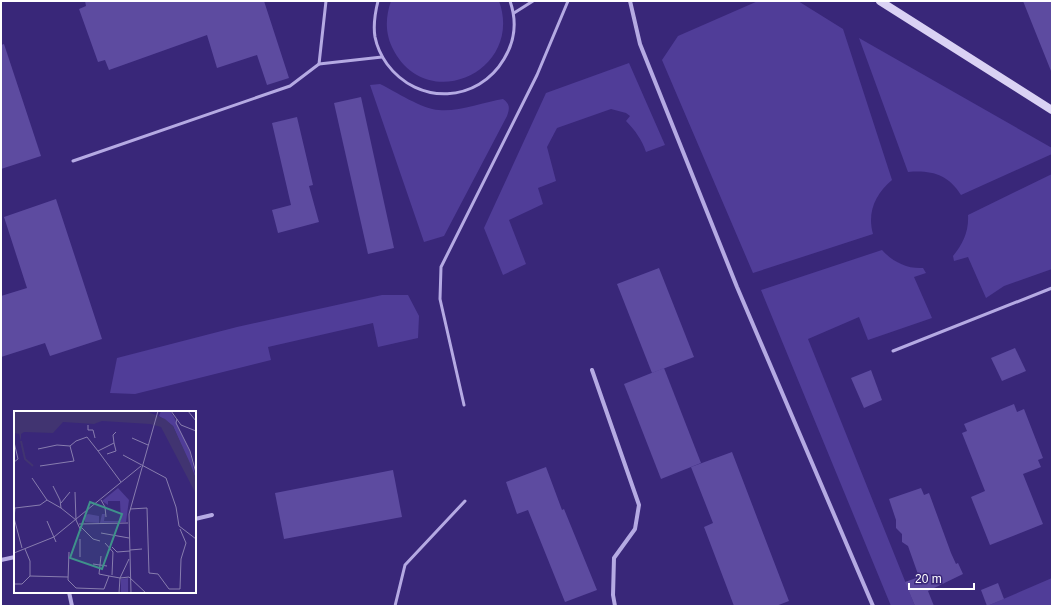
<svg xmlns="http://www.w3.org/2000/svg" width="1053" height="607" font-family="Helvetica,sans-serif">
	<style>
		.green { fill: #503d98 }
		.building { fill: #5d4ba0 }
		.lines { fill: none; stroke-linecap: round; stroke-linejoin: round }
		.lane { stroke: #b5aae3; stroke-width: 3 }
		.street { stroke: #b5aae3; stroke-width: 4 }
		.secondary { stroke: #dad2f4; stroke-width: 8 }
		.inset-river { fill: none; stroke: #413471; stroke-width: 2 }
		.inset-road { fill: none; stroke: #887daf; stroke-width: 1 }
		.view { fill: #3f918b; fill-opacity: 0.15; stroke: #3f918b; stroke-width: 2 }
		.inset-edge { fill: none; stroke: #fff; stroke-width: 2 }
	</style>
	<rect width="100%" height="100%" fill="#392779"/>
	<g class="green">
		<path d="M391,1H499C524,70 429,115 394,51C385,35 385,18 391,1Z"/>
		<path d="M758,1H798L843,29L892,180C875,194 867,213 873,234L753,273L662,60L678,36Z"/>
		<path d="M859,38L1052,148V154L961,195C948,174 931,170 908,172Z"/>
		<path d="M629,63L665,145L646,152C642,140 635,130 626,121L630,116L626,113L611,109L557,128L547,147L556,181L538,188L543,204L509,220L526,264L503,275L484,228L546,93Z"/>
		<path d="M380,84C396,92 422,109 439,110C458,112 484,102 503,99C510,104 510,108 507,116L444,236L424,242L370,85Z"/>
		<path d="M1052,174V269L1004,286L986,298L968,257L954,261L953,256C963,244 969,231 968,215Z"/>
		<path d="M882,250C893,262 907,269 923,268L926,273L914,277L932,318L868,340L859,317L808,339L915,606H891L761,290Z"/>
		<path d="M382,295H408L419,316L418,338L378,347L373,323L268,347L271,360L135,394L110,393L117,358L237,327Z"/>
		<path d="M1052,578V606H987Z"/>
	</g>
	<g class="building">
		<path d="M85,1H264L289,78L267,85L257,55L217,68L207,35L109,70L105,60L98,62L79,9L86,6Z"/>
		<path d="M1023,1H1052V71H1051Z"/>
		<path d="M4,44L41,156L1,169V45Z"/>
		<path d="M361,97L394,248L368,254L334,103Z"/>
		<path d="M297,117L313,185L309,186L319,222L278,233L272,210L291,205L272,123Z"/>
		<path d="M56,199L102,339L50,356L45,343L1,357V296L27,288L4,217Z"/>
		<path d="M659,268L694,357L652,373L617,284Z"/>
		<path d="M1015,348L1026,371L1002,381L991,358Z"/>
		<path d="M664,368L701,463L661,479L624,384Z"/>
		<path d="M871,370L882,400L864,408L851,378Z"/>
		<path d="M1014,404L1017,412L1024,409L1043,458L1038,460L1041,467L1023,474L1043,524L990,545L971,497L985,491L962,433L967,431L964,424Z"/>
		<path d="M732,452L789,601L776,606H734L704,527L713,523L691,467Z"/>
		<path d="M546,467L562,510L564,509L597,590L565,602L528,510L517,514L506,482Z"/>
		<path d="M393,470L402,517L284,539L275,493Z"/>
		<path d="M921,488L924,495L929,493L951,553L956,564L958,563L963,574L928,591L934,606H915L905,582L919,577L908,546L902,542V534L896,528V520L889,499Z"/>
		<path d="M998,583L1004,599L987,606L981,590Z"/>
	</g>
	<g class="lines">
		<g class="lane">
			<path d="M378,1C375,13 373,25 375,37C377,47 382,57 387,64C418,106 478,103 504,59C515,41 517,21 510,1"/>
			<path d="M514,13L533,1"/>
			<path d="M319,64L326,1"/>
			<path d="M73,161L290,86L319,64L382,57"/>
			<path d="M893,351L1052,288"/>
			<path d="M464,405L440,299L441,267L537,75L568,1"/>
			<path d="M395,606L405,565L465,501"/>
		</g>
		<g class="street">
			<path d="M630,1L640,44L737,287L873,606"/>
			<path d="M592,370L639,505L635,529L614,558L613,595L615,606"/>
			<path d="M195,519L212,515"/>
			<path d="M1,560L15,557"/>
			<path d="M69,592L72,606"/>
		</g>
		<path class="secondary" d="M880,1L1052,110"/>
	</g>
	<g transform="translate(14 411)">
		<rect width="182" height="182" fill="#392779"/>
		<path d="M147,0H156L160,6L176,41L182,68L159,15L145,5ZM104,77L115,89L112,111L86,112L88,103H91L90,110H107L106,90H94V94L88,90ZM74,103L85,105V112L71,111V105ZM114,167V182H107V168Z" fill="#503d98"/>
		<path d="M0,0H132L151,8L159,15L176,52L182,68V83L147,16L136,13L88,10L80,13L49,11L39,22L10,21L7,23V30L5,23L0,22Z" fill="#413471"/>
		<path class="inset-river" d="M7,30L11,48L19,55"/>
		<path class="inset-road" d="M157,0L167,14L182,20M174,0L182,10M163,8L162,12L176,40L182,62M74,14V19H79L81,27M118,27L134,34M0,31L4,48L0,51M100,32L99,24L102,21M24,38L43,34L56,35M93,43L102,40L100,32L84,40L107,71M109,44L152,67L162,96L165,115L182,128M26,55L60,50L56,35L62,30L73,26L84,40M18,67L33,89L47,97M39,75L46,89L47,97L62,109L67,120M61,81L62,109M87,89L91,96L92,106M47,92L56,81M116,98L133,97L135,162L144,163L155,178H166L167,148L172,132L166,118M0,107L1,97L26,94L33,89M0,107L8,137M33,110L42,131M65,113L114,112M66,115L79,128L86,130M87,122L115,127M91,132L99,141L98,164M98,136L103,141L116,140M11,138L16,150V165L54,166M116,139L128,138M55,141L54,169L62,177L90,178L95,165L106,167M0,142L40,126L127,55M87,145L85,163L95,165M66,146V128M79,153L93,155M106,167L115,166L132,182M0,173H8L16,165M105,182L106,167L115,148M117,182L115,103L144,0"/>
		<path class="view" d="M76,91L108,103L88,158L56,147Z"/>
		<rect width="182" height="182" class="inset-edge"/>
	</g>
	<rect width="1053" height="607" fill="none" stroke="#ffffff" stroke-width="4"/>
	<path d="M909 583v6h65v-6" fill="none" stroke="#ffffff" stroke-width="2"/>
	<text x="915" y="583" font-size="12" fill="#ffffff" stroke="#392779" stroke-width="3" paint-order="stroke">20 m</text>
</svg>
